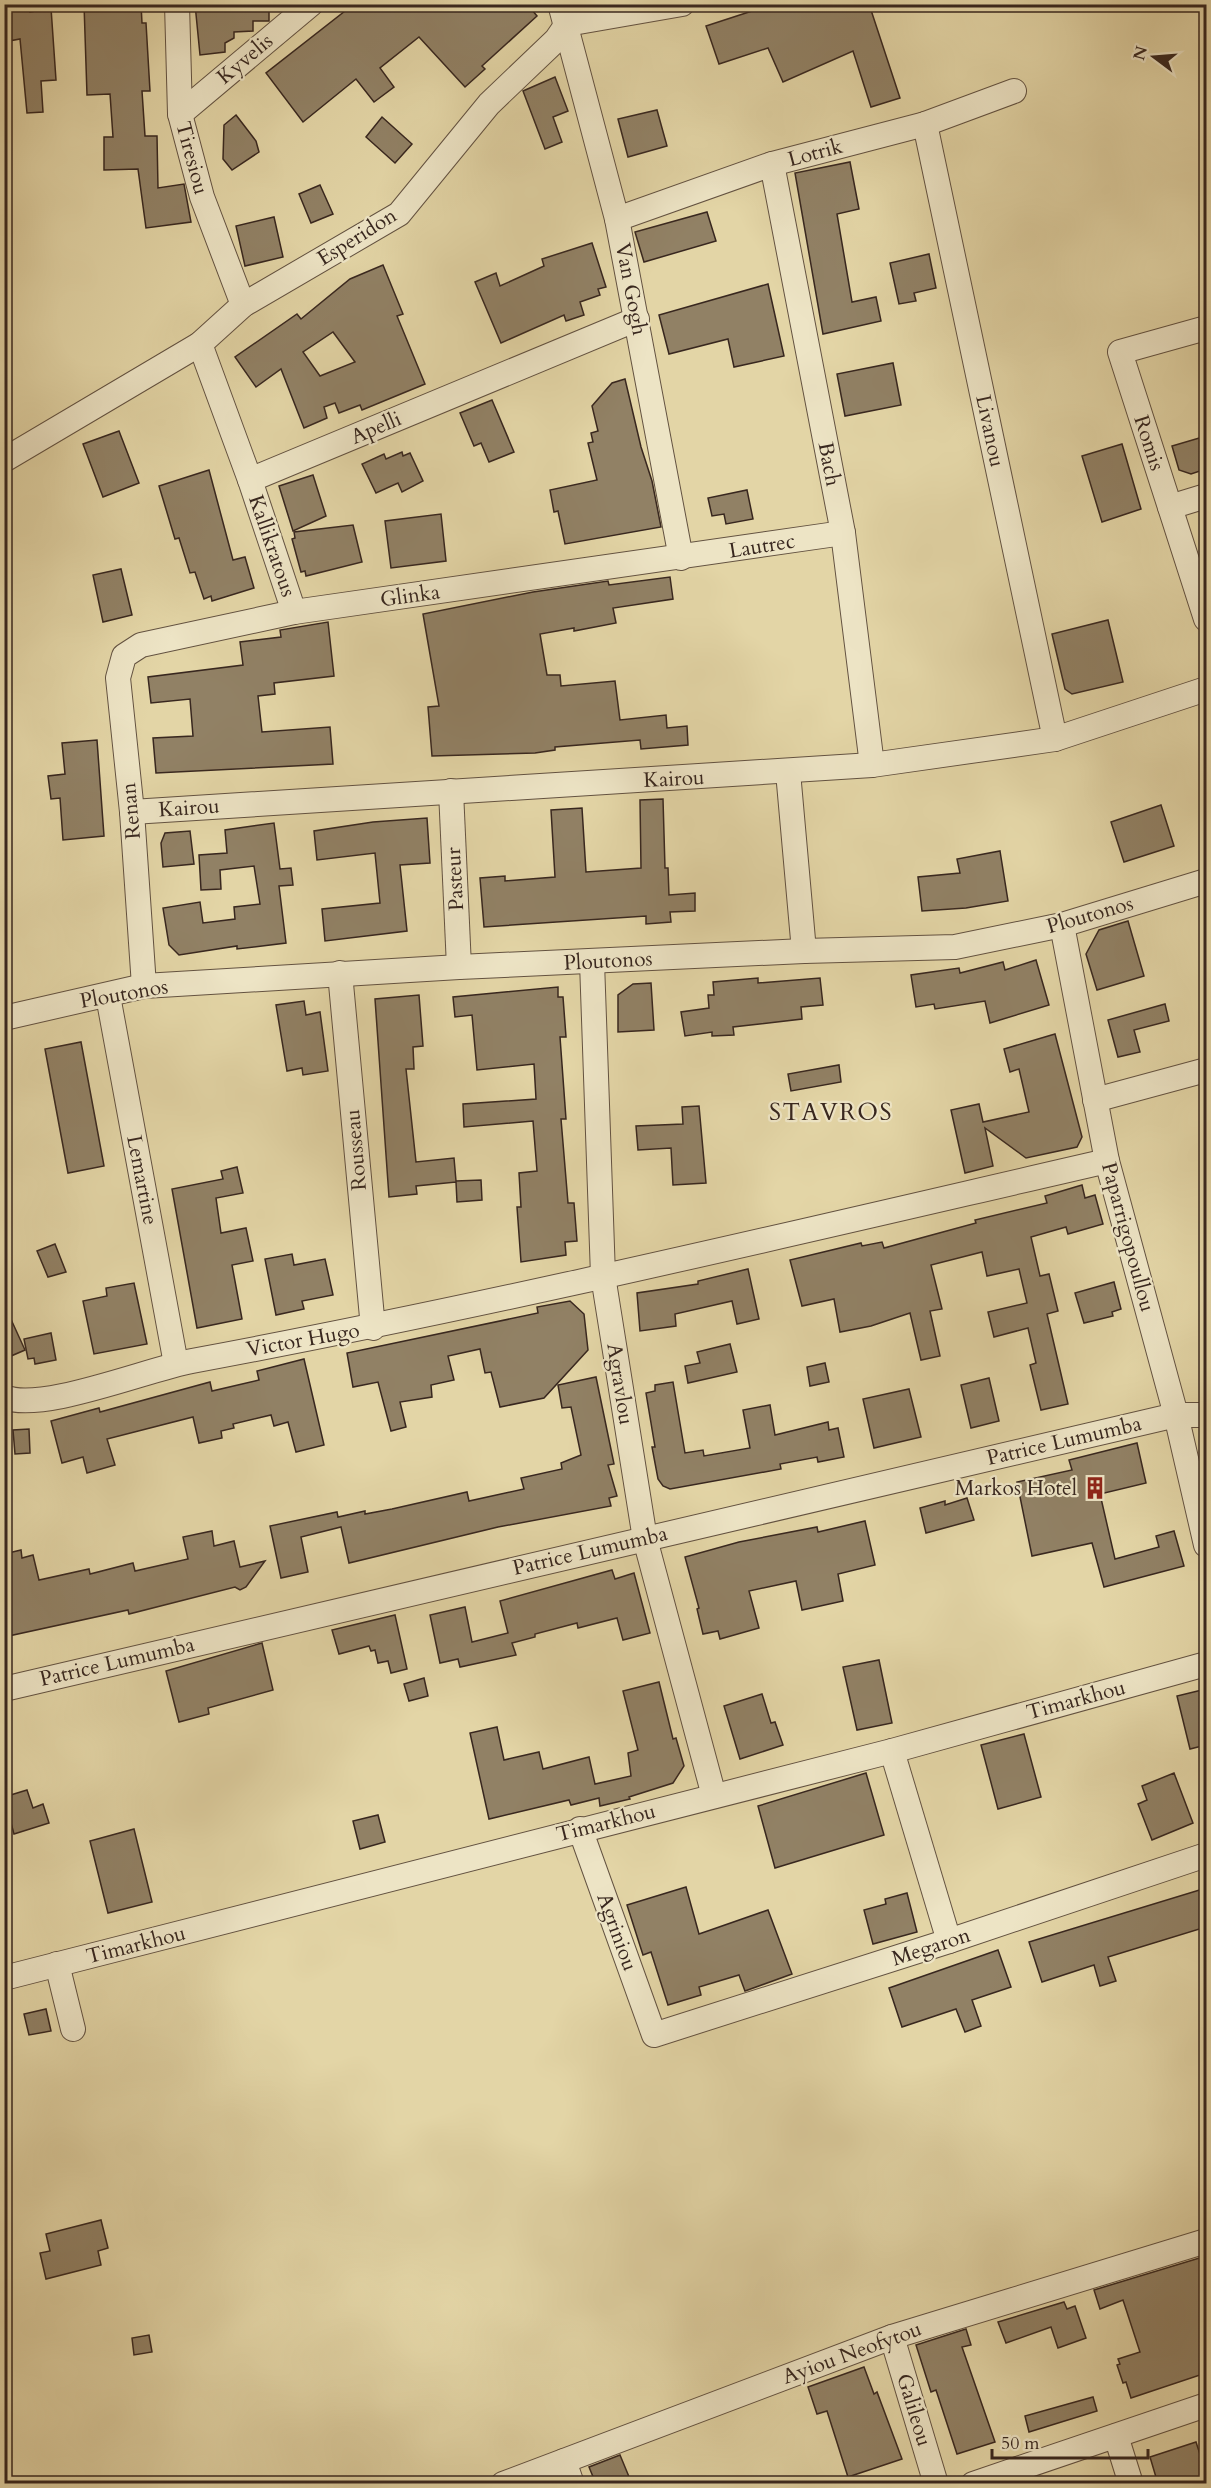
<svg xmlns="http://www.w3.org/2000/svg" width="1211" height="2488" font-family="Cardo,serif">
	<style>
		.building { fill: #918165; stroke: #38271f; stroke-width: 1.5; fill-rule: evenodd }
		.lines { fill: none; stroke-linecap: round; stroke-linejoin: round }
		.minor-casing { stroke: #635241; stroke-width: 26 }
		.minor { stroke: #ede4c5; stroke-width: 24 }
		.labels { text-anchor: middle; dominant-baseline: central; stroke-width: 4.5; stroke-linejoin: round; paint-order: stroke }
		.street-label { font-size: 21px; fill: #38271f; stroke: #ede4c5 }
		.poi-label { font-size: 21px; fill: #38271f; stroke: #ede4c5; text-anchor: end }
		.quarter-label { font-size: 24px; letter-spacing: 1.5px; fill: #38271f; stroke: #ede4c5 }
	</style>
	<rect width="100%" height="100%" fill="#e3d5a6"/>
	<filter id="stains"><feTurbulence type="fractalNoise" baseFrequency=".00333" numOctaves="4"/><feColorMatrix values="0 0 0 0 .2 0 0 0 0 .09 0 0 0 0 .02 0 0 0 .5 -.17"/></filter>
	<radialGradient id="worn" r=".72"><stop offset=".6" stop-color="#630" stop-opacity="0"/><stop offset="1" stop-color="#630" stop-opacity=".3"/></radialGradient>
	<g class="building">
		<path d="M4,4H29L30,12L51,8L56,80L41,81L43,112L27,113L20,39L9,41Z"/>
		<path d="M84,4H141L142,23H146L150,91H142L145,136H157L158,188L184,184L191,222L146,228L138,169L104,170V137H113L110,94L87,95Z"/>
		<path d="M195,4H269V21H253V31L234,32V38L225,43V52L200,55Z"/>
		<path d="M354,4H527L537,16L482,66L485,69L465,87L419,37L380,68L394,87L374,102L356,79L303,122L266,73Z"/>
		<path d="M749,4H869L900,98L871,107L853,51L783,82L768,48L719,64L706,26L752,11Z"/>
		<path d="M555,77L568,111L553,117L562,142L545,149L523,91Z"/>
		<path d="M657,110L667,146L628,157L618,119Z"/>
		<path d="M236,115L256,141L259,152L232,170L223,159L224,125Z"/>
		<path d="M382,117L412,144L395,163L366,137Z"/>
		<path d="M850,162L859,209L837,214L852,302L876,297L881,321L823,334L795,173Z"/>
		<path d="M320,185L333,214L311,223L299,194Z"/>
		<path d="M707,212L716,241L644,262L635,232Z"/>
		<path d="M274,217L283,257L245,266L236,226Z"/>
		<path d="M592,243L606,287L598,289L600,295L580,302L584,315L566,321L564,315L501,343L475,282L496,273L500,286L544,266L542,259Z"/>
		<path d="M929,254L936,288L914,293L916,301L899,304L890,263Z"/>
		<path d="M383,265L403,314L397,316L425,384L362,410L360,405L339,413L335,403L324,407L327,418L304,428L281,369L256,387L235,357L297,314L301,319L350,279ZM333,332L355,362L320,376L303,352Z"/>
		<path d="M768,284L784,356L734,367L728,339L669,354L659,315Z"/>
		<path d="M893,363L901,405L845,416L837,374Z"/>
		<path d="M625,379L641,447L652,481L661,527L565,544L558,511L554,512L550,490L597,480L588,443L593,442L591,433L598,431L592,406L612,383Z"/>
		<path d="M492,400L514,452L489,462L481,443L474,446L460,413Z"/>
		<path d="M119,431L139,483L103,497L83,444Z"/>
		<path d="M1206,436V469L1191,474L1179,470L1172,446Z"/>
		<path d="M1122,444L1141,509L1102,522L1082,456Z"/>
		<path d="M402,452L403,456L410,453L423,481L402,492L398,483L376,493L362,464L384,454L386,459Z"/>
		<path d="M209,470L233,560L245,557L254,588L212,601L211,596L204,599L195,572L190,573L179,538L175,539L159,486Z"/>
		<path d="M313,475L326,516L293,531L279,486Z"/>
		<path d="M747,490L753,519L726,524L724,514L712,516L708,498Z"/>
		<path d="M441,514L446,561L391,568L385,521Z"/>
		<path d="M353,525L362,562L306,576L305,571L301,572L292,539L295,538L294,532Z"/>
		<path d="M121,569L132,615L103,622L93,575Z"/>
		<path d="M670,577L673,599L613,608L616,623L574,631V628L540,634L547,675H560L561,686L615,681L620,720L666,715L667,728L687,726L688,745L641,749L640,740L555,747V750L535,753L432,756L428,707L439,706L423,614L533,592L608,581L609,585Z"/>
		<path d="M1108,620L1123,682L1072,694L1065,689L1052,634Z"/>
		<path d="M328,622L334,676L274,683L275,694L258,696L262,732L330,727L333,764L156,773L153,738L193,736L190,699L151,703L148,677L243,665L240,642L281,637L280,630Z"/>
		<path d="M97,740L104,836L63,840L60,798L51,799L48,776L65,774L62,743Z"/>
		<path d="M663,799L665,868H668L669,895L695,893V911L670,912L671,922L646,924V916L484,927L480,878L505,876V881L555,877L551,810L582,808L586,872L641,868L640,800Z"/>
		<path d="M1161,805L1174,846L1124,862L1111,822Z"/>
		<path d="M427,818L430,863L400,865L407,931L325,941L322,909L380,903L375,853L317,860L314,831L373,822Z"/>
		<path d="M274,823L280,869L291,868L293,885L279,886L286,943L237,949V946L179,955L169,945L163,908L200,902L203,923L235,919L234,907L260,904L254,866L220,870L221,889L201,890L199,855L227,853L225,830Z"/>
		<path d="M190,831L194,864L163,867L161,843L165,833Z"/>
		<path d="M1000,851L1008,901L966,908L922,911L918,877L960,873L957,859Z"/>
		<path d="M1128,921L1144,976L1097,990L1086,954L1099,930Z"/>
		<path d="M1036,960L1049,1005L990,1023L985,1001L935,1009L934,1004L916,1007L911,975L959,968L960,973L1003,962L1005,970Z"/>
		<path d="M758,978V983L820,978L823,1005L801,1007L802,1019L733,1027L734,1035L712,1036V1032L685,1036L681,1012L709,1008L708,995H714L713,982Z"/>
		<path d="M651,983L654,1030L618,1032V995L633,984Z"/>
		<path d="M558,987V997H563L566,1037H560L566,1119H561L568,1203H574L577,1241L565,1242L566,1255L521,1262L517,1207H521L519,1173L537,1171L533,1121L464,1127L463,1104L536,1099L534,1064L477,1070L472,1015L455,1017L453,997Z"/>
		<path d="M419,995L423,1046L413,1047L414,1069H406L416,1162L454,1158L456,1181L481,1180L482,1200L457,1202L456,1182L416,1186L417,1194L389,1197L375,999Z"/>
		<path d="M304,1001L306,1015L320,1012L328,1071L303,1075L302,1068L287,1071L276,1005Z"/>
		<path d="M1165,1004L1169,1021L1134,1030L1140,1052L1118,1057L1108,1020Z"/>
		<path d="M1055,1034L1082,1137L1077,1147L1026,1158L985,1128L993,1166L965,1173L951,1110L979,1104L983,1122L1029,1112L1019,1069L1010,1072L1004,1049Z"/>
		<path d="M81,1042L104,1166L68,1173L45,1049Z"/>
		<path d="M839,1065L841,1082L791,1091L788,1074Z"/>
		<path d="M699,1106L706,1183L673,1185L671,1148L638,1150L636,1126L683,1124L682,1107Z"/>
		<path d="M237,1167L243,1193L216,1198L221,1233L246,1228L253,1261L232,1265L242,1319L197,1328L172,1189L223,1179L221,1171Z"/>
		<path d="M1082,1185L1085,1198L1095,1195L1103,1224L1068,1234L1066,1227L1031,1237L1040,1276L1049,1274L1058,1311L1047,1314L1068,1404L1041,1410L1030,1365L1036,1363L1028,1328L994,1337L988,1312L1027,1303L1019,1269L987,1276L982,1252L931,1265L942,1309L930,1311L940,1356L921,1360L910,1313L871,1326L840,1332L834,1299L802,1306L790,1260L861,1243L862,1246L882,1242L884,1248L976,1223L975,1220L1047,1203L1045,1196Z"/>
		<path d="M55,1244L66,1272L48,1277L37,1251Z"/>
		<path d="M292,1254L294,1265L325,1259L333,1295L302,1301L304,1309L276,1315L265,1259Z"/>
		<path d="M748,1269L759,1319L737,1324L732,1301L675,1314L676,1326L640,1331L637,1293L698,1284V1281Z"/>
		<path d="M1114,1282L1121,1309L1112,1312L1113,1316L1084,1323L1075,1293Z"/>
		<path d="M134,1283L147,1344L94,1354L83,1301L107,1296L106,1288Z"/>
		<path d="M570,1301L584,1314L588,1350L544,1398L500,1407L491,1372L485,1373L480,1349L448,1356L454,1380L431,1385L432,1397L400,1402L406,1427L391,1431L378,1382L353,1387L347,1353L538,1313L537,1307Z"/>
		<path d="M4,1304L25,1350L4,1359Z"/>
		<path d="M51,1333L56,1360L35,1364L34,1358L28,1359L24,1339Z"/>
		<path d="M730,1344L737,1372L688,1383L685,1366L700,1363L697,1352Z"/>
		<path d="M304,1359L324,1445L296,1452L288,1422L274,1426L271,1415L233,1424L234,1428L221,1431L222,1438L199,1443L193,1417L107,1439L115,1465L87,1473L83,1457L62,1463L51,1421L99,1408L100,1412L210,1382L212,1391L259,1380L257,1371Z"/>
		<path d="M825,1363L829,1382L810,1386L807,1367Z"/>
		<path d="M596,1377L614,1464L608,1465L617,1496L609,1498L611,1506L498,1527L349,1563L341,1527L301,1537L308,1572L281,1578L270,1526L337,1512L338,1517L365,1511V1514L392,1509L467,1492L469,1501L524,1489L521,1478L562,1469L561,1463L581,1455L571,1407L562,1408L558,1385Z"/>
		<path d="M989,1378L999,1421L971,1428L961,1385Z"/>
		<path d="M673,1382L685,1453L703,1450L704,1456L750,1448L743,1410L770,1405L775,1435L828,1422L829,1430L838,1428L844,1457L818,1462L817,1457L780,1464L781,1469L670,1489L663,1486L658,1479L652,1447H655L646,1393L655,1391V1385Z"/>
		<path d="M909,1389L921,1437L874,1448L863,1399Z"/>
		<path d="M29,1429L30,1453L15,1454L13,1430Z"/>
		<path d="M1137,1443L1146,1483L1100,1494L1115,1559L1159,1547L1156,1536L1174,1531L1184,1566L1104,1587L1092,1543L1032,1556L1017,1482L1072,1470L1069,1460Z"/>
		<path d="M967,1498L974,1520L926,1533L920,1508L945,1501V1505Z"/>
		<path d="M865,1521L875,1565L838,1574L843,1601L802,1610L796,1581L749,1591L759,1628L720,1639L718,1631L703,1634L697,1609L699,1608L685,1557L739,1542L817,1527L818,1532Z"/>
		<path d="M212,1531L214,1546L234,1541L240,1567L265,1561L246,1587L240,1590L235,1587L129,1614L128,1610L4,1637V1554L21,1550L22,1558L33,1555L39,1580L89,1569L90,1574L133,1563L135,1571L188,1559L183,1537Z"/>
		<path d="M612,1570L615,1579L634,1573L650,1633L623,1640L617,1618L578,1628L577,1623L535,1634V1637L512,1643L516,1655L460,1667L458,1659L440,1663L430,1615L465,1607L472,1642L508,1633L500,1601Z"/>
		<path d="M395,1615L407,1669L391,1673L388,1661L378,1663L375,1650L371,1651L369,1646L339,1654L332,1630Z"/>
		<path d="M262,1643L273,1690L208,1708L209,1714L179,1722L166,1671Z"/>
		<path d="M879,1660L892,1723L857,1730L843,1667Z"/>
		<path d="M424,1678L428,1696L409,1701L404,1684Z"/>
		<path d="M659,1682L673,1739L676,1738L684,1766L673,1783L629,1797L630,1799L600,1806L599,1798L571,1805L569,1800L489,1819L470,1733L497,1727L504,1760L539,1752L543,1769L589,1757L595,1784L631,1776L628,1753L638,1750L623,1691Z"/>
		<path d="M1206,1689V1745L1190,1749L1177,1696Z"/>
		<path d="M762,1694L771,1723L775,1722L783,1745L740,1759L724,1706Z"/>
		<path d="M1024,1734L1041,1797L998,1809L981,1745Z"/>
		<path d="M866,1773L884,1835L775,1868L758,1806Z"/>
		<path d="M1174,1773L1193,1823L1152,1840L1138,1804L1147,1800L1142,1786Z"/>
		<path d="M27,1790L33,1808L43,1804L49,1823L14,1834L4,1797Z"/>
		<path d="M378,1815L385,1842L360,1849L353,1821Z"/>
		<path d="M134,1829L152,1902L108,1913L90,1841Z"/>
		<path d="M686,1887L699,1934L768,1910L792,1974L745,1991L739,1975L699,1987L701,1995L668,2005L651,1952L643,1955L627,1905Z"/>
		<path d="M1206,1888V1927L1108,1957L1116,1981L1100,1986L1094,1965L1042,1982L1029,1942Z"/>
		<path d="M907,1893L917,1932L873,1944L864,1910L886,1904L885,1899Z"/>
		<path d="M998,1950L1011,1987L972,2000L981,2026L965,2032L956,2009L902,2027L889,1988Z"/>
		<path d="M46,2009L51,2031L29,2035L24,2014Z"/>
		<path d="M101,2220L108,2248L98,2251L101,2265L46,2279L40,2253L50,2251L46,2234Z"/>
		<path d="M1206,2256V2373L1131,2398L1126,2382L1123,2383L1117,2365L1120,2364L1118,2359L1140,2352L1123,2300L1100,2309L1094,2290Z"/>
		<path d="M1064,2302L1067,2309L1075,2306L1086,2338L1058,2348L1051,2327L1006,2343L998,2322Z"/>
		<path d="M966,2329L971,2345L962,2347L995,2442L957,2454L936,2390L931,2392L916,2345Z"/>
		<path d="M149,2335L152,2352L134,2355L132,2338Z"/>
		<path d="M864,2367L874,2394L877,2392L902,2459L848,2477L827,2411L817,2414L808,2387Z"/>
		<path d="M1093,2397L1097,2411L1029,2432L1025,2416Z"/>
		<path d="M1196,2442L1206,2473V2484H1158L1150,2457Z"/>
		<path d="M620,2455L632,2484H596L589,2467Z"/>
	</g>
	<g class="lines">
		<g class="minor-casing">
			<g id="minor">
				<path d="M177,4L180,114L202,197L243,305"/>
				<path d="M560,4L617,219L681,558"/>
				<path d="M180,114L311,4"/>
				<path d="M925,124L1055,739"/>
				<path d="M772,164L843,533L872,765"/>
				<path d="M617,219L772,164L925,124L1014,91"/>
				<path d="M1206,328L1120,352L1206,619"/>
				<path d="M200,344L250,480L637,319"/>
				<path d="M4,460L200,344L243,305L399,214L489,104L556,40L567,24L682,4"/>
				<path d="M250,480L294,612"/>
				<path d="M1170,507L1206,496"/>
				<path d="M788,772L804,951"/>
				<path d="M451,791L459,967"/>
				<path d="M132,812L872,765L1055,739L1206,689"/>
				<path d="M1062,925L1107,1161L1176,1415L1206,1545"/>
				<path d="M592,962L603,1276L645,1539L714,1796"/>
				<path d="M340,973L373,1328"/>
				<path d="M144,986L132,812L118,678L124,656L141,645L294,612L843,533"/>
				<path d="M108,996L176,1364"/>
				<path d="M4,1018L144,986L459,967L804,951L955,947L1062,925L1206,881"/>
				<path d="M1095,1100L1206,1070"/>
				<path d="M4,1397C41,1413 148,1369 192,1361C499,1304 803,1231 1107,1161"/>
				<path d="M4,1689L1176,1415H1206"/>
				<path d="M892,1751L949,1941"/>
				<path d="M580,1829L654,2035L949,1941L1206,1855"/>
				<path d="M57,1964L73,2029"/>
				<path d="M4,1978L892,1751L1206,1664"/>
				<path d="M892,2337L936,2484"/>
				<path d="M1116,2436L1131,2484"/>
				<path d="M564,2461L572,2484"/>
				<path d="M503,2484L892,2337L1206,2241"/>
				<path d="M973,2484L1206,2405"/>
			</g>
		</g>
		<use href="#minor" class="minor"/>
	</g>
	<defs>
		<g id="building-bare" transform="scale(1.8)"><path d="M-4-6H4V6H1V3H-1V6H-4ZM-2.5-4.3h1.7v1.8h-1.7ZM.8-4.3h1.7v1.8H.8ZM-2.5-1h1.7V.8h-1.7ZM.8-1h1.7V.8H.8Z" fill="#8f2418" stroke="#ede4c5" stroke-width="2.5" paint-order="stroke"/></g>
	</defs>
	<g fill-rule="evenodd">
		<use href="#building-bare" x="1095" y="1488"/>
	</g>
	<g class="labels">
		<g class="street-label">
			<text transform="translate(245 59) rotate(-40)">Kyvelis</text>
			<text transform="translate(815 153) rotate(-15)">Lotrik</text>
			<text transform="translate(192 158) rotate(75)">Tiresiou</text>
			<text transform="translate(357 237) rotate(-32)">Esperidon</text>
			<text transform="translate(631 289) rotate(79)">Van Gogh</text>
			<text transform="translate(376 428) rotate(-23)">Apelli</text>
			<text transform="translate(990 431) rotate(78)">Livanou</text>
			<text transform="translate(1149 443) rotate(72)">Romis</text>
			<text transform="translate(829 464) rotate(79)">Bach</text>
			<text transform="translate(272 546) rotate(71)">Kallikratous</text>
			<text transform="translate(762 546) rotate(-9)">Lautrec</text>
			<text transform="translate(410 596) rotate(-8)">Glinka</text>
			<text transform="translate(674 779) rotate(-3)">Kairou</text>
			<text transform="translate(189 808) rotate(-4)">Kairou</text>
			<text transform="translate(131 811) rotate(-95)">Renan</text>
			<text transform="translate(455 879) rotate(-93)">Pasteur</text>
			<text transform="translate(1090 915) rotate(-16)">Ploutonos</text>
			<text transform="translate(608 961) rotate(-3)">Ploutonos</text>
			<text transform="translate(124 994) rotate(-10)">Ploutonos</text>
			<text transform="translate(356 1150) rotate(-95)">Rousseau</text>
			<text transform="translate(142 1180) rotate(79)">Lemartine</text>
			<text transform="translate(1128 1237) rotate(75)">Paparrigopoullou</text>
			<text transform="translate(303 1340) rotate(-10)">Victor Hugo</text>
			<text transform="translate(620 1384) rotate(81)">Agravlou</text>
			<text transform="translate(1064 1441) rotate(-13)">Patrice Lumumba</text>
			<text transform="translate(590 1551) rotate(-13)">Patrice Lumumba</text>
			<text transform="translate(117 1662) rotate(-13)">Patrice Lumumba</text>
			<text transform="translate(1076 1700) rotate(-15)">Timarkhou</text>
			<text transform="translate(606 1823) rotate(-14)">Timarkhou</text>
			<text transform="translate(617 1932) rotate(70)">Agriniou</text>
			<text transform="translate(136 1945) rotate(-14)">Timarkhou</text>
			<text transform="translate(931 1947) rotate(-18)">Megaron</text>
			<text transform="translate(852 2353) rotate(-20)">Ayiou Neofytou</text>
			<text transform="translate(914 2410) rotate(73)">Galileou</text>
		</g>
		<g class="poi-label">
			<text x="1077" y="1488">Markos Hotel</text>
		</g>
		<g class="quarter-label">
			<text x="831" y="1112">STAVROS</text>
		</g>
	</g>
	<rect width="1211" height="2488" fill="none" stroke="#e3d5a6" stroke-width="24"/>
	<rect x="6" y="6" width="1199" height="2476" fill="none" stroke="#38271f" stroke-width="3"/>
	<rect x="12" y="12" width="1187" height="2464" fill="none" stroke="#38271f" stroke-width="1.5"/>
	<g transform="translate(1154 57) rotate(286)" stroke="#ede4c5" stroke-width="4.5" paint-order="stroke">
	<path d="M0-4.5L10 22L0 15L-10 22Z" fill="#38271f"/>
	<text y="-9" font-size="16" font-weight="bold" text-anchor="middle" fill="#38271f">N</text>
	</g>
	<path d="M992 2449v9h156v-9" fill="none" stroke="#38271f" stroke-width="3"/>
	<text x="1001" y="2449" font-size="18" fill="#38271f" stroke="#ede4c5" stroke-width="4.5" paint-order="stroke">50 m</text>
	<rect width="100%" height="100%" filter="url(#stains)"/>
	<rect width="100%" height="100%" fill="url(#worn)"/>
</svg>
